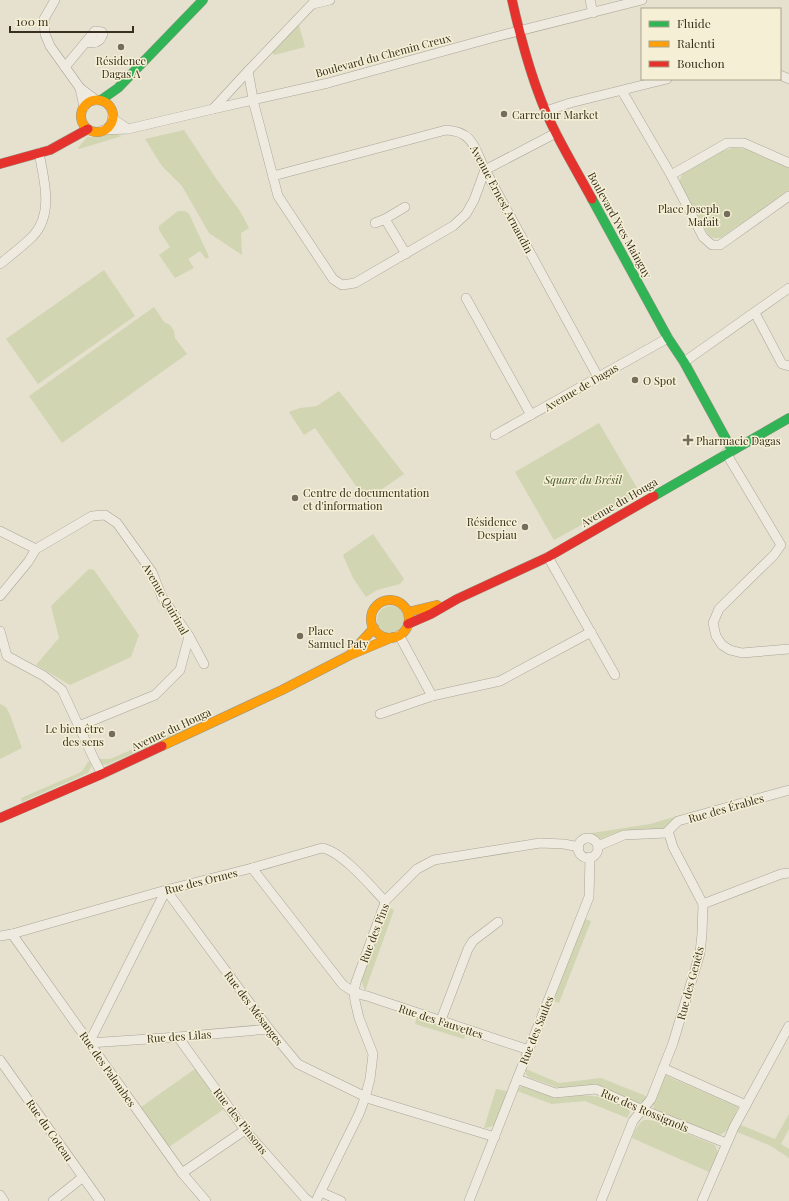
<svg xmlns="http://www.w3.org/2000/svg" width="789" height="1201" font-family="'Playfair Display',serif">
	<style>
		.green { fill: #d1d5b1 }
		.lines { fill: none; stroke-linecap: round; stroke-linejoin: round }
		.street-casing { stroke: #aaa597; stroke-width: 10 }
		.fast-casing { stroke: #9a9587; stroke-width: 10 }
		.slow-casing { stroke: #9a9587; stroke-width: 10 }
		.jam-casing { stroke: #9a9587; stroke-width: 10 }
		.street { stroke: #eeeae0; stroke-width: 9 }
		.fast { stroke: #30b455; stroke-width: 9 }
		.slow { stroke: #ff9f0a; stroke-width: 9 }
		.jam { stroke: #e5322d; stroke-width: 9 }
		.poi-dot { fill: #756d5c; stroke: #f5f0d5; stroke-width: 1.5 }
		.labels { text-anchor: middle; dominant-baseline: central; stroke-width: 3; stroke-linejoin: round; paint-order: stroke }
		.street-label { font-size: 11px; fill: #392f1f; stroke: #f5f0d5 }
		.poi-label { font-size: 11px; fill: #392f1f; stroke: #f5f0d5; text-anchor: start }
		.park-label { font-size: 11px; font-style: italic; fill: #445626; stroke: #f5f0d5 }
	</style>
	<rect width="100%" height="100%" fill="#e5e1ce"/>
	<g class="green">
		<path d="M299,25L305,47L274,55L271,50L295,26Z"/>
		<path d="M184,130L217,180L240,211L249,228L241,233L242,255L209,233L182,186L162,166L145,139Z"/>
		<path d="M110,133L122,136L79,149L78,148L87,137H97Z"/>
		<path d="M736,147L748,150L789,168V190L722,237C717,239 712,239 708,234L679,183L682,174L722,151Z"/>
		<path d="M178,211H185L189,214L209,257L206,259L200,251L188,259L194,268L175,278L159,255L170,247L159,230V226Z"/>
		<path d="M104,270L135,316L38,384L6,339Z"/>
		<path d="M154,307L164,322L170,325L174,331L175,338L187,354L62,443L29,396Z"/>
		<path d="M339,391L404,474L366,500L315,428L304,435L289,412L300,408L317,406Z"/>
		<path d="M599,423L640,493L554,540L515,472Z"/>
		<path d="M373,534L404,579L400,584L377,590L366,597L353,578L343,555Z"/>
		<path d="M89,569L94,570L139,635L131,657L70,685L36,665L59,638L51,606Z"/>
		<circle cx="391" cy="620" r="14"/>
		<path d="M0,704L6,707L10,715L22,748L0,759Z"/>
		<path d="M189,725L194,727L106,765L99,763L97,759H110Z"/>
		<path d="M88,762H90L91,767L88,773L22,802L21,798L79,773L83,770Z"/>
		<path d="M681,815L663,830L626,831L611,835L602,839L594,837L592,833L650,824Z"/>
		<path d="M388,907L394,910L365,991L361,979Z"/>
		<path d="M585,919L591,921L559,1003L553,1001Z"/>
		<path d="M417,1017L466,1033L464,1039L415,1024Z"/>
		<path d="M195,1069L224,1109L169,1147L141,1107Z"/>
		<path d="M526,1069L559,1083L601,1078L646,1096L643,1102L638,1103L598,1085L562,1089L528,1077L526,1074Z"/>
		<path d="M665,1075L738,1107C734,1117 729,1135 717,1135L657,1112L654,1109L653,1105Z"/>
		<path d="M523,1086L560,1098L582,1095L602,1097L628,1108L630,1112L627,1118L585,1101L552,1104L517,1091L520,1087Z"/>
		<path d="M496,1089L507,1091L496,1124L490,1127L484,1128Z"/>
		<path d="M789,1114V1129L781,1144L789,1149V1158L771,1146L737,1132L741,1125L775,1139Z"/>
		<path d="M644,1120H649L655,1121L715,1145L718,1153L709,1172L632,1138C635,1131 637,1124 644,1120Z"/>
	</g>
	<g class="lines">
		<g class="street-casing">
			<g id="street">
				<path d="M55,0L44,19L45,34L50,46L80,88L96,100"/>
				<path d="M316,0L248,71L254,104L278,196L333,279L342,285L355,283L453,226L466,214L474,200L485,170L556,133"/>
				<path d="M590,0L593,13"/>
				<path d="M313,4L330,0"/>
				<path d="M65,67L95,31L102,32L103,34C100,43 94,44 86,42"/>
				<path d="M780,75L789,79"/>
				<path d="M80,88L84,107"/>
				<path d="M622,91L671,175L703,237L712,245H720L789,196"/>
				<path d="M213,109L248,71"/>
				<path d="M546,111L570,103L667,79"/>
				<path d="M112,118L128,129"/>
				<path d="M103,130L128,129L213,109L328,83L495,37L642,0"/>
				<path d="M671,175L727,143H744L789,163"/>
				<path d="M273,176L446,130C473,131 475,149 485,170L598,377"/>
				<path d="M385,219L406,254"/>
				<path d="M375,223L385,219L405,207"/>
				<path d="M0,264C11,255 23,246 33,236C54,214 44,179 39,153"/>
				<path d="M466,298L531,415"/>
				<path d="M755,313L782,364L789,366"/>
				<path d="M684,362L789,288"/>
				<path d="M495,435L668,338"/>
				<path d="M726,453L781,545L774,555L719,609L713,623L716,636L722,645L730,650L742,653L789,649"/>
				<path d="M0,531L36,549"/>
				<path d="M548,557L615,675"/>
				<path d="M0,596L28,562L36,549L92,516L105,515L117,523L152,572L162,597L189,636L180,670L155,695L79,726"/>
				<path d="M0,631L7,656L44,676L62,690L94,759L102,774"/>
				<path d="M399,635L432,696"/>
				<path d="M189,636L204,664"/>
				<path d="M380,714L432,696L500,681L591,632"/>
				<circle cx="588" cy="848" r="10"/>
				<path d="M598,846L624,835L666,833L678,821L789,790"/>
				<path d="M252,868L343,985C350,990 358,995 367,996L529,1050"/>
				<path d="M166,890L269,1029L298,1064L370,1099L495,1137"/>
				<path d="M703,904L781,874L789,873"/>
				<path d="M12,934L182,1173L206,1201"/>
				<path d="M0,936L12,934L166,890L252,868L322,848C341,851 369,884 383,899L386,900"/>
				<path d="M441,1020L468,949L473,941L498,922"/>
				<path d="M178,1037L245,1130L305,1198L309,1201"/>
				<path d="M89,1043L178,1037L269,1029"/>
				<path d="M89,1043L166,890"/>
				<path d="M0,1060L100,1201"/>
				<path d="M663,1068L746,1105"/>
				<path d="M517,1079L555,1093L596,1089L643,1110L726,1143"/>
				<path d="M182,1173L245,1130"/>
				<path d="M321,1192L341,1201"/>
				<path d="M0,1195L4,1201"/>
				<path d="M53,1201L83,1177"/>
				<path d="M316,1201L359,1114L365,1098L370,1079L373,1054L359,1018L355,1001L354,992L356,982L386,900L417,869L434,860L540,843L564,844L579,847"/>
				<path d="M469,1201L589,897L590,857"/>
				<path d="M601,1201L633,1121L651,1099L673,1043L700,953L702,934L703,904L673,847L669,834L666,833"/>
				<path d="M702,1201L734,1127L789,1026"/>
			</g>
		</g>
		<g class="fast-casing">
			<g id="fast">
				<path d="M101,100L118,88L203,0"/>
				<path d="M592,199L668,338L684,362L732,450"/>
				<path d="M654,496L789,418"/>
			</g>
		</g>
		<g class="slow-casing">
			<g id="slow">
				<circle cx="97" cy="116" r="16"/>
				<circle cx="390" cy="619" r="19"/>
				<path d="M408,612L437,605"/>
				<path d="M352,652L374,628"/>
				<path d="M162,746L282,690L350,655L393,637"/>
			</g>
		</g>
		<g class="jam-casing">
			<g id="jam">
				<path d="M512,0C519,31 527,62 538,92C551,129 573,164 592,199"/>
				<path d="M0,164L50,150L88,129"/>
				<path d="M408,624L431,614L457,599L548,557L654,496"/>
				<path d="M0,818L102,774L162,746"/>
			</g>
		</g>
		<use href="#street" class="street"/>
		<use href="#fast" class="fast"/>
		<use href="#slow" class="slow"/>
		<use href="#jam" class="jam"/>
	</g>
	<g class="poi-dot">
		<circle cx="121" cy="47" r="4"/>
		<circle cx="504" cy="114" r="4"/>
		<circle cx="727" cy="214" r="4"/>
		<circle cx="635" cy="380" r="4"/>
		<path d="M686 434h4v4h4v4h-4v4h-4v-4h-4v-4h4z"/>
		<circle cx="295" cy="498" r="4"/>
		<circle cx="525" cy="527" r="4"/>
		<circle cx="300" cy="636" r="4"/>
		<circle cx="112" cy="734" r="4"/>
	</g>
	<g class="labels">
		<g class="street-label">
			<text transform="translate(383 55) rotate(-15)">Boulevard du Chemin Creux</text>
			<text transform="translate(502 199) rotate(62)">Avenue Ernest Arnaudin</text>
			<text transform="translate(620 225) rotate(61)">Boulevard Yves Mainguy</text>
			<text transform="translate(581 387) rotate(-30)">Avenue de Dagas</text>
			<text transform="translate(619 502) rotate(-30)">Avenue du Houga</text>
			<text transform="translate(166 599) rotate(60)">Avenue Quirinal</text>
			<text transform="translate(171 729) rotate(-25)">Avenue du Houga</text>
			<text transform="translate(726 808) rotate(-16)">Rue des Érables</text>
			<text transform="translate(201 881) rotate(-14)">Rue des Ormes</text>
			<text transform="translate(374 933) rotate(-69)">Rue des Pins</text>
			<text transform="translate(690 983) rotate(-75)">Rue des Genêts</text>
			<text transform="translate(254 1008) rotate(53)">Rue des Mésanges</text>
			<text transform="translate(441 1021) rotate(18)">Rue des Fauvettes</text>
			<text transform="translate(536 1030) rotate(-68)">Rue des Saules</text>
			<text transform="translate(179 1036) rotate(-4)">Rue des Lilas</text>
			<text transform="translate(108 1069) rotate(55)">Rue des Palombes</text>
			<text transform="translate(645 1110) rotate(23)">Rue des Rossignols</text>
			<text transform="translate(241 1121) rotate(52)">Rue des Pinsons</text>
			<text transform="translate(50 1130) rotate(55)">Rue du Coteau</text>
		</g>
		<g class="poi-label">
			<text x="121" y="60" text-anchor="middle">Résidence<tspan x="121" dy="13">Dagas A</tspan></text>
			<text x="512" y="114">Carrefour Market</text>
			<text x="719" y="208" text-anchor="end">Place Joseph<tspan x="719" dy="13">Mafait</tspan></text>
			<text x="643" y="380">O Spot</text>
			<text x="696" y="440">Pharmacie Dagas</text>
			<text x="303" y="492">Centre de documentation<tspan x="303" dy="13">et d'information</tspan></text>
			<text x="517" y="521" text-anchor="end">Résidence<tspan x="517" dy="13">Despiau</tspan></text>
			<text x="308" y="630">Place<tspan x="308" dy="13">Samuel Paty</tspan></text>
			<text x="104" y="728" text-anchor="end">Le bien être<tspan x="104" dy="13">des sens</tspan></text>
		</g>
		<g class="park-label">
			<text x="583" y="479">Square du Brésil</text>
		</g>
	</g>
	<rect x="641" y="8" width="140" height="72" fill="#f5f0d5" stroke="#aaa38c"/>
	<rect x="649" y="21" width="20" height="6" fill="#30b455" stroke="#aaa38c"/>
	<text x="677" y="28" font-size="12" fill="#392f1f">Fluide</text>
	<rect x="649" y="41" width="20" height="6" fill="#ff9f0a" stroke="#aaa38c"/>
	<text x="677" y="48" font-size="12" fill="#392f1f">Ralenti</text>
	<rect x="649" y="61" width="20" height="6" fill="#e5322d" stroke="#aaa38c"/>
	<text x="677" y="68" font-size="12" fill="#392f1f">Bouchon</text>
	<path d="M10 26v6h123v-6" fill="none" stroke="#392f1f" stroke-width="2"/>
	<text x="16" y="26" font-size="12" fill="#392f1f" stroke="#f5f0d5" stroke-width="3" paint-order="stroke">100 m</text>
</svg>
